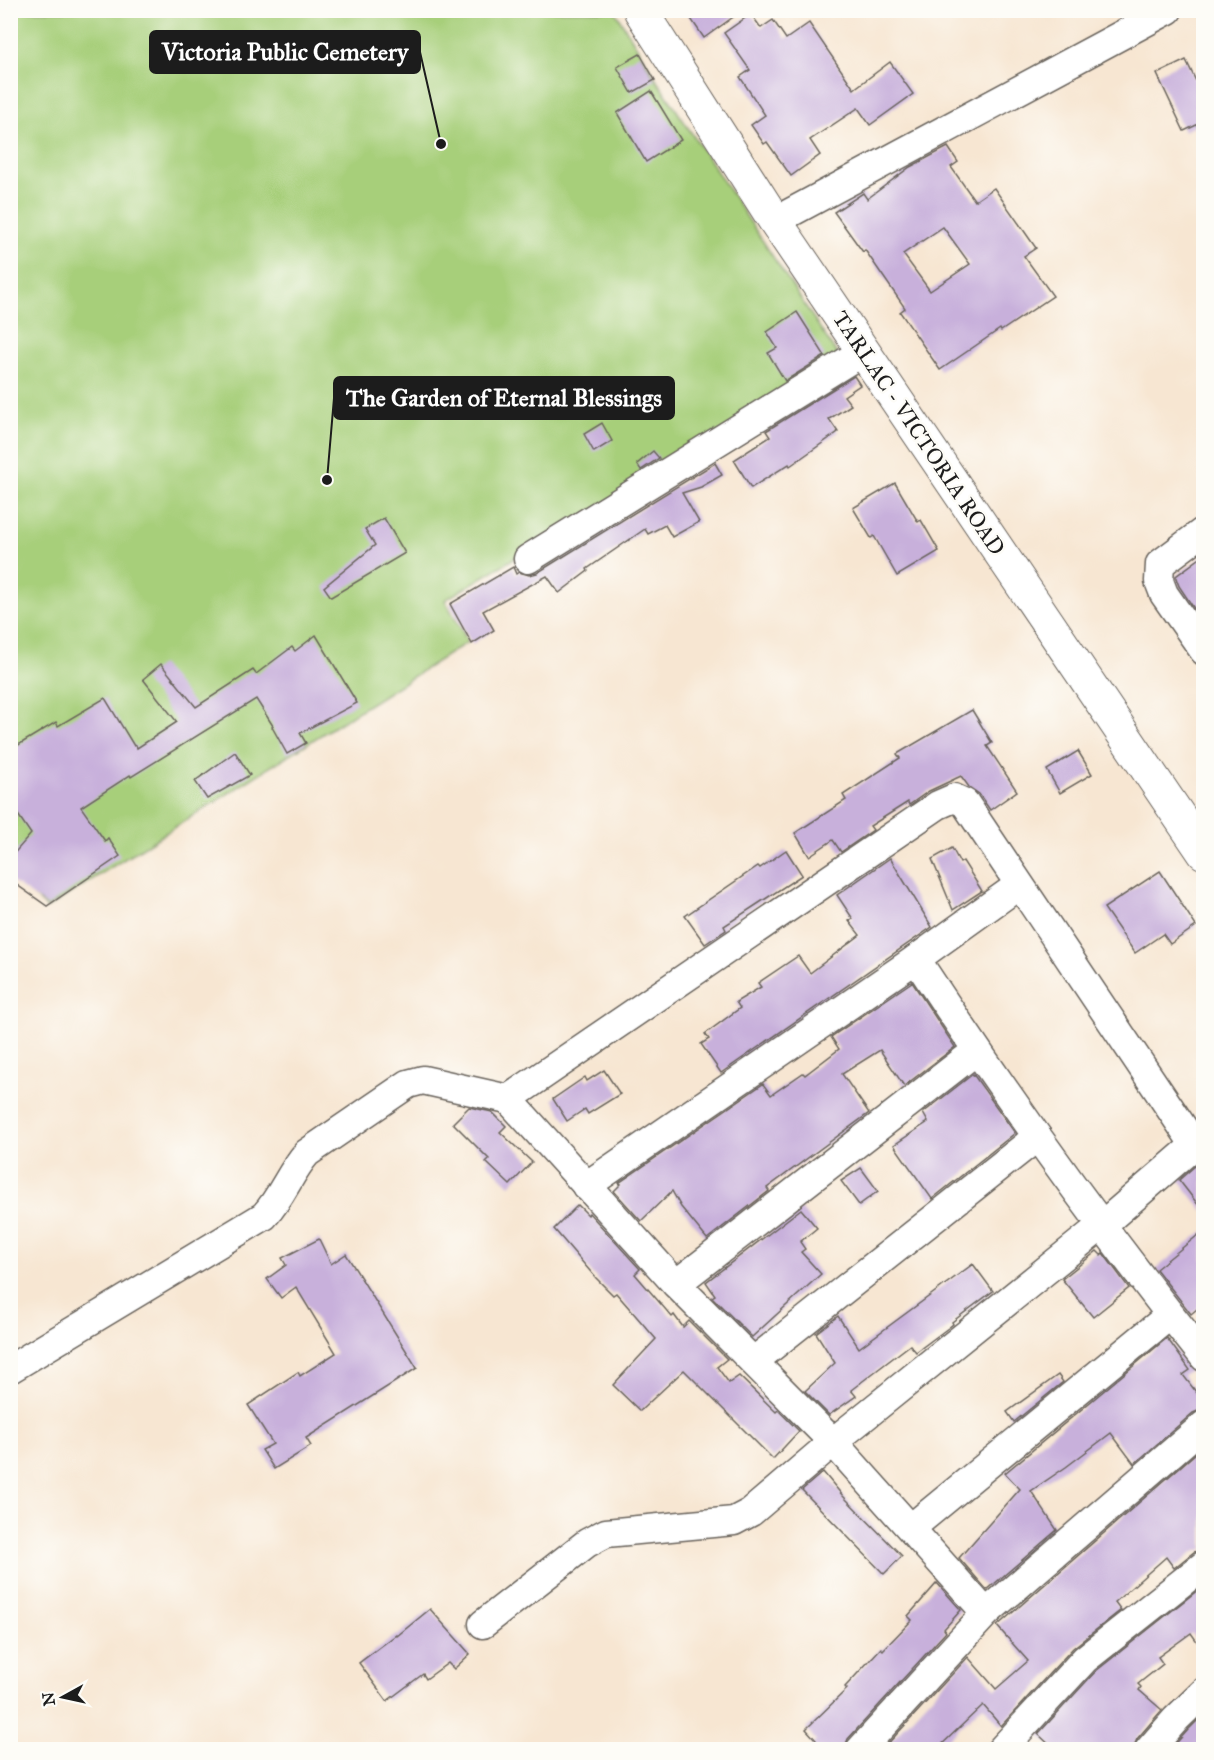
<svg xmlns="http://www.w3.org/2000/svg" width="1214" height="1760" font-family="'IM FELL Great Primer',serif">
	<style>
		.green { fill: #a7cf7a; stroke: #62764b; stroke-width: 1.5 }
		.building { fill: #c8b0db; fill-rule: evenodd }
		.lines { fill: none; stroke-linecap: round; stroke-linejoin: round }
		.minor-casing { stroke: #69635c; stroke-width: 31 }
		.primary-casing { stroke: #69635c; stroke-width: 35 }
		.minor { stroke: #fff; stroke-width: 28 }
		.primary { stroke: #fff; stroke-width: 33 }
		.labels { text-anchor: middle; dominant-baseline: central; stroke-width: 5; stroke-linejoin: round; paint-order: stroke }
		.street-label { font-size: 22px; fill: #1c1c1c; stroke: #fdfcf7 }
		.leader { fill: none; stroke: #1c1c1c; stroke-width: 2 }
		.callout-dot { fill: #1c1c1c; stroke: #fdfcf7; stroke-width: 2 }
		.callout { fill: #1c1c1c; stroke: #1c1c1c; stroke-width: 2 }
		.callout-label { font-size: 24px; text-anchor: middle; font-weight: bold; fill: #fff }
	</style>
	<rect width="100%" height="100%" fill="#fdfcf7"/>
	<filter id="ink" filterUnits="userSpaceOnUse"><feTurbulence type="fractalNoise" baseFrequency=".0167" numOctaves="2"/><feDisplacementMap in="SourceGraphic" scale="12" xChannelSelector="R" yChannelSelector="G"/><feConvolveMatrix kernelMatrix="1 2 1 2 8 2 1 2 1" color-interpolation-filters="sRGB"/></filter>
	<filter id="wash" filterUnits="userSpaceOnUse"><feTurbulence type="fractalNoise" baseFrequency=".008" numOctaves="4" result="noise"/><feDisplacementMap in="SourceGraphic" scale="24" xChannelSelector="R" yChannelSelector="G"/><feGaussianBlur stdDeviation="1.35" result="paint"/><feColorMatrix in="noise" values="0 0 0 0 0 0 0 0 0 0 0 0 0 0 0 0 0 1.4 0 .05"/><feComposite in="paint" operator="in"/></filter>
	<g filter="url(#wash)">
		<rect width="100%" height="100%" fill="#f7e6d2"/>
		<path class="green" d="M10,11H615L658,82L841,360L445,600L468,642L47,908L10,873Z"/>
		<g id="blocks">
			<g class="building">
				<path d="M685,10H743L704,38Z"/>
				<path d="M751,14L761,28L773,20L786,39L809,23L854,89L890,62L913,94L870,125L858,108L810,140L820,155L791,176L767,142L764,144L751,125L765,115L740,77L750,70L724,33Z"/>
				<path d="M640,54L655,80L632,93L617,67Z"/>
				<path d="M1186,60L1203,96V122L1184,131L1157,74Z"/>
				<path d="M651,91L681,140L646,162L617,113Z"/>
				<path d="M948,147L958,162L951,167L975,201L994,188L1036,248L1024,256L1053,296L1001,331L1000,329L940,370L900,312L905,308L865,250L863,252L834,212L863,193L867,199L910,167ZM943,227L970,264L930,291L903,254Z"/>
				<path d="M797,312L825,356L785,381L768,353L777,348L767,332Z"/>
				<path d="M854,376L860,385L844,396L851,405L829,419L838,432L790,466L789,464L751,488L734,460L770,437L766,431Z"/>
				<path d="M602,423L612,441L594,452L584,434Z"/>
				<path d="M653,451L659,458L641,470L637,464Z"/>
				<path d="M715,463L722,475L701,487L682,493L699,522L672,537L665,525L648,534L645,529L587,569L588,571L559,593L547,576L483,611L494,630L472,644L450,604L513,567L516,574L519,572L529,575L537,573Z"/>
				<path d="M895,483L918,522L921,520L939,551L897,576L874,536L871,538L853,508Z"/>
				<path d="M384,518L405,553L331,597L324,587L375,545L365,529Z"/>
				<path d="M1203,556V622L1179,586L1176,578V576Z"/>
				<path d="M316,635L357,703L300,733L306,743L287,754L272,727L273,726L256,699L131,777L130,775L81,807L105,841L108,838L120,856L47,906L10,880V858L31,834L10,803V750L56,722L58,726L105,698L134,746L136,745L137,748L177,722L143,679L161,664L196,707L253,670L256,674L292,647L295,651Z"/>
				<path d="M972,710L992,743L987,746L1017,791L990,810L979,794L969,787L961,776L929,791L909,805L908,802L870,826L873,830L841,852L833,840L809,856L795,833L846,800L843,795L900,758L897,754Z"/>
				<path d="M1078,751L1092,774L1060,793L1047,770Z"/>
				<path d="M235,752L250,775L207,799L195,781Z"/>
				<path d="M952,848L960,863L963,861L982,891L953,910L932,859Z"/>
				<path d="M786,850L802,875L724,926L726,930L705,944L685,916L758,866L760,868Z"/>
				<path d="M890,858L932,927L721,1073L701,1044L709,1039L705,1034L740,1008L736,1002L761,987L758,983L798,956L810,973L860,935L849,921L853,919L837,895Z"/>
				<path d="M1160,871L1196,926L1170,944L1163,934L1135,953L1104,908Z"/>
				<path d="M912,982L955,1047L904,1086L880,1050L842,1074L869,1113L767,1188L769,1191L707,1239L681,1207L672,1191L641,1221L614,1191L621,1184L619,1183L763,1084L771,1095L803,1073L805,1075L839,1049L831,1037Z"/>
				<path d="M604,1070L620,1094L588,1114L585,1109L567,1121L553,1099L585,1077L587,1081Z"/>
				<path d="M973,1074L1015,1133L932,1199L894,1145L928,1122L923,1113Z"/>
				<path d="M469,1107L492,1112L506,1126L500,1132L532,1162L510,1185L486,1162L489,1159L453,1123Z"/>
				<path d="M1203,1159V1211L1179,1180Z"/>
				<path d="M861,1168L878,1191L859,1205L841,1181Z"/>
				<path d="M578,1205L588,1215L589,1213L640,1269L635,1274L672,1317L674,1315L683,1327L689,1321L727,1359L717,1367L729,1383L739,1376L776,1412L778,1410L799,1431L773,1459L684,1370L640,1411L613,1385L656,1339L616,1293L613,1295L596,1278L554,1229Z"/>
				<path d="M801,1209L817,1228L800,1242L805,1249L801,1252L821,1274L752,1337L712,1297L715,1295L706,1282Z"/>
				<path d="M1203,1231V1304L1191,1314L1156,1269Z"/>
				<path d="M319,1239L331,1264L346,1254L417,1368L306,1438L311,1446L274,1469L262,1450L273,1444L248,1405L298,1372L300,1376L336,1353L296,1287L281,1298L267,1279L286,1265L282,1258Z"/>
				<path d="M1097,1251L1101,1255L1103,1253L1129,1288L1093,1317L1062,1279Z"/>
				<path d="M973,1264L993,1291L952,1322L953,1324L948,1328L916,1352L910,1345L851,1390L856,1396L829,1415L805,1391L835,1363L816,1333L838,1316L859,1348Z"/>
				<path d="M1167,1338L1190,1370L1183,1375L1203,1401V1409L1193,1413L1134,1464L1111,1433L1066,1467L1031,1491L1057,1530L987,1590L959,1558L1020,1489L1005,1473Z"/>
				<path d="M1058,1375L1063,1382L1014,1422L1007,1412Z"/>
				<path d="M1203,1447V1549L1194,1552L1174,1568L1166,1557L1115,1602L1121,1610L1073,1648L1001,1726L983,1705L937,1749H883L968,1657L996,1689L1028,1661L997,1626Z"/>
				<path d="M823,1472L843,1496L902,1556L884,1574L802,1490Z"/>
				<path d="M937,1583L961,1610L944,1629L946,1632L848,1739L844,1749H810L816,1740L806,1729L847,1689L845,1687L881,1648L883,1650L912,1620L908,1616Z"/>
				<path d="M1203,1586V1650L1191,1633L1158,1657L1163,1664L1138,1684L1141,1687L1139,1690L1162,1710L1137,1739L1133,1749H1054L1038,1734L1096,1671Z"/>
				<path d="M430,1609L470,1654L454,1669L448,1663L426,1679L423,1674L387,1701L359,1663L396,1635L397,1636Z"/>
				<path d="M1203,1715V1749H1171L1188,1730Z"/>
			</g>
		</g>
	</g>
	<g filter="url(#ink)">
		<use href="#blocks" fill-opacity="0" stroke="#69635c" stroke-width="1.5"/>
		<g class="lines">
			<g class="minor-casing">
				<g id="minor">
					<path d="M775,221L1168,10"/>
					<path d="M1204,531L1160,564L1159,581L1164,594L1204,651"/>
					<path d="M528,559L864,351"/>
					<path d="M916,959C1006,1096 1101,1229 1204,1357"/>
					<path d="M508,1099L938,805L954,798L965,803L1194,1144"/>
					<path d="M586,1186L916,959L1019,885"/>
					<path d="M676,1284L976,1051"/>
					<path d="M754,1361L1037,1137"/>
					<path d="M10,1369L264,1216C282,1197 290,1172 307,1153L408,1084L423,1080L508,1099L676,1284L833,1442L986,1613"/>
					<path d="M911,1528L1170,1315"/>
					<path d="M483,1624L587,1543L606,1533L734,1521L751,1512L833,1442L1101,1226L1204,1137"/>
					<path d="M860,1750L986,1613L1204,1425"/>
					<path d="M1001,1750L1085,1659L1204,1565"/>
					<path d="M1149,1750L1176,1719L1204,1692"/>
				</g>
			</g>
			<g class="primary-casing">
				<path id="primary" d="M640,10L775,221L1204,853"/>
			</g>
			<use href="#minor" class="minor"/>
			<use href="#primary" class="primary"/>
		</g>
	</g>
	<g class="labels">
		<g class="street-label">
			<text transform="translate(919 433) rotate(56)">TARLAC - VICTORIA ROAD</text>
		</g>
	</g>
	<path class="leader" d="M441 144L420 52M327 480L334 398"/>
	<g class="callout-dot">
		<circle cx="441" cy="144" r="6"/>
		<circle cx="327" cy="480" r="6"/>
	</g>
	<g class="callout">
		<rect x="150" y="31" width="270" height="42" rx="6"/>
		<rect x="334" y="377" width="340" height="42" rx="6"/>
	</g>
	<g class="callout-label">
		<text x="285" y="60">Victoria Public Cemetery</text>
		<text x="504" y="406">The Garden of Eternal Blessings</text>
	</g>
	<rect width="1214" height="1760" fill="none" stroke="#fdfcf7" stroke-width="36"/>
	<g transform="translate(63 1697) rotate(262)" stroke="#fdfcf7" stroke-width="4.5" paint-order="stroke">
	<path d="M0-4.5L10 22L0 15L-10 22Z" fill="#1c1c1c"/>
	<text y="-9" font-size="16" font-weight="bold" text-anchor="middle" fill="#1c1c1c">N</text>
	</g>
</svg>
